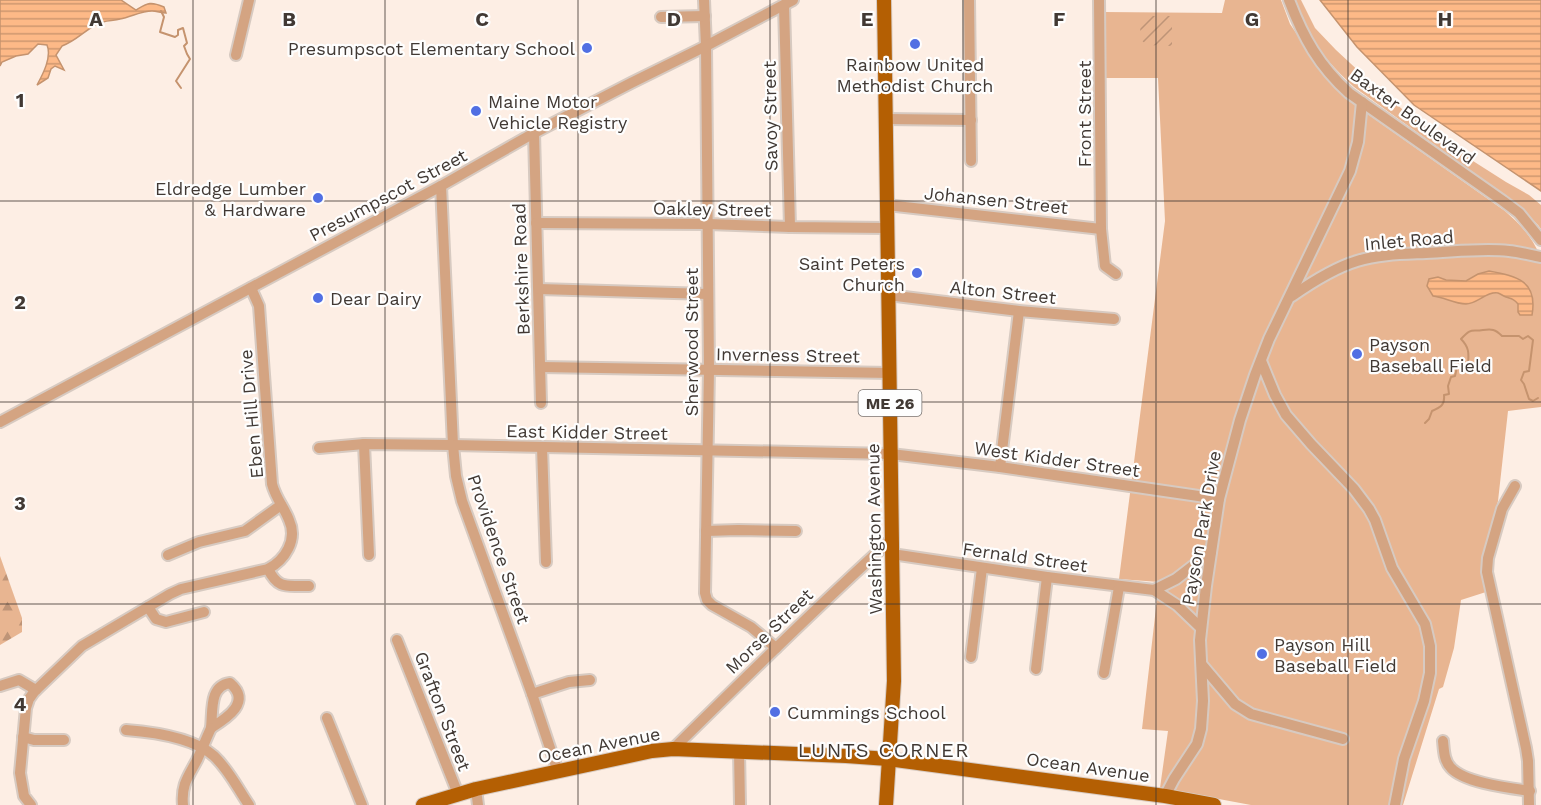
<svg xmlns="http://www.w3.org/2000/svg" width="1541" height="805" font-family="'Work Sans',sans-serif">
	<style>
		.green { fill: #e8b591 }
		.forest { fill: url(#forest-firs) }
		.garden { fill: url(#garden-furrows) }
		.water { fill: url(#water-rules); stroke: #c5936e; stroke-width: 1.5 }
		.lines { fill: none; stroke-linecap: round; stroke-linejoin: round }
		.stream { stroke: #c5936e; stroke-width: 2 }
		.minor-casing { stroke: #d7cac1; stroke-width: 14 }
		.major-casing { stroke: #d7cac1; stroke-width: 16 }
		.minor { stroke: #d4a482; stroke-width: 10 }
		.major { stroke: #b45f03; stroke-width: 14 }
		.grid { fill: none; stroke: #413934; stroke-width: 1.5; stroke-opacity: 0.55 }
		.poi-dot { fill: #516fe3; stroke: #fefefe; stroke-width: 2 }
		.labels { text-anchor: middle; dominant-baseline: central; stroke-width: 4.5; stroke-linejoin: round; paint-order: stroke }
		.shield { fill: #fefefe; stroke: #7a7471; stroke-width: 1.5 }
		.shield-label { font-size: 16px; font-weight: bold; fill: #413934 }
		.poi-label { font-size: 18px; fill: #413934; stroke: #fefefe; text-anchor: start }
		.street-label { font-size: 18px; fill: #413934; stroke: #fefefe }
		.neighbourhood-label { font-size: 20px; letter-spacing: 1.5px; fill: #413934; stroke: #fefefe }
		.grid-label { font-size: 20px; text-anchor: middle; font-weight: bold; fill: #413934; stroke: #fefefe; stroke-width: 4.5; stroke-linejoin: round; paint-order: stroke }
	</style>
	<defs>
		<pattern id="forest-firs" width="22" height="20" patternUnits="userSpaceOnUse" patternTransform="scale(1.5)"><rect width="22" height="20" fill="#e8b591"/><path d="M5 1l3.5 6h-7zM16 11l3.5 6h-7z" fill="#be9477"/></pattern>
		<pattern id="garden-furrows" width="10" height="10" patternUnits="userSpaceOnUse" patternTransform="scale(1.5)"><rect width="10" height="10" fill="#e8b591"/><path d="M-1 1l2-2M0 10L10 0M9 11l2-2" fill="none" stroke="#be9477"/></pattern>
		<pattern id="water-rules" width="6" height="5" patternUnits="userSpaceOnUse" patternTransform="scale(1.5)"><rect width="6" height="5" fill="#fdb987"/><path d="M0 2.5h6" fill="none" stroke="#ce976f"/></pattern>
	</defs>
	<rect width="100%" height="100%" fill="#fdeee4"/>
	<g class="green">
		<path d="M1225,0H1281L1290,24L1327,79L1345,98L1505,211C1521,225 1534,239 1541,259V407L1508,411L1498,501L1482,566L1486,592L1461,600L1454,648L1443,687L1439,689L1403,805H1251L1160,788L1168,731L1142,729L1159,582L1119,579L1165,221L1158,78H1105L1104,12L1222,13Z"/>
		<path d="M1293,0H1301L1315,28L1336,50L1377,88L1408,114L1465,153L1473,161L1506,182L1529,195L1541,205V229L1538,225L1517,204L1354,87C1337,71 1321,55 1310,35C1303,24 1298,12 1293,0Z"/>
	</g>
	<path class="forest" d="M0,556L22,618V632L0,645Z"/>
	<path class="garden" d="M1145,16H1172V46L1147,45L1141,40L1140,26L1145,23Z"/>
	<g class="water">
		<path d="M0,0H121L136,10C148,3 150,1 164,7L166,13C161,13 157,11 152,11C141,11 131,17 120,19C113,21 104,20 97,24C84,31 76,41 62,46L56,55L64,70L55,66L51,69L48,78L37,85C43,74 52,57 47,45L38,44L28,54L16,56L2,62L0,66Z"/>
		<path d="M1320,0H1541V191L1414,105L1357,47Z"/>
		<path d="M1489,271C1517,276 1538,281 1532,315H1520L1518,312V304C1514,299 1512,299 1506,297C1503,296 1501,294 1498,293C1487,291 1477,304 1466,304C1454,304 1444,297 1433,296L1427,286L1429,279L1438,277L1446,280L1466,281L1478,274Z"/>
	</g>
	<g class="lines">
		<g class="stream">
			<path d="M161,11L164,17L160,32L175,37L178,35V30L183,28L187,43L184,46L187,54L190,59L176,81L181,88"/>
			<path d="M1425,423L1429,419L1432,411C1441,407 1445,405 1444,395L1449,394L1448,386L1451,377L1455,376L1457,367L1460,364L1463,367L1468,364C1469,353 1469,347 1461,339C1472,327 1471,332 1483,330C1492,329 1495,329 1502,336H1519L1523,339L1528,336L1533,340L1529,371L1524,372L1521,380L1524,384L1529,399L1533,401L1538,398"/>
		</g>
		<g class="minor-casing">
			<g id="minor">
				<path d="M704,0L706,46L709,370L705,593L707,600L712,605L751,627L776,648"/>
				<path d="M969,0L971,161"/>
				<path d="M1099,0L1101,229L1105,266L1116,274"/>
				<path d="M1289,0C1303,37 1319,66 1349,93L1503,201L1519,213L1541,240"/>
				<path d="M784,5L790,227"/>
				<path d="M661,17L705,16"/>
				<path d="M236,55L249,0"/>
				<path d="M886,119L971,120"/>
				<path d="M534,133L541,403"/>
				<path d="M441,186L453,445L456,476L462,501L532,694L558,772"/>
				<path d="M887,205L1101,229"/>
				<path d="M536,223L708,224L790,227L887,228"/>
				<path d="M539,289L708,294"/>
				<path d="M888,295L1019,311L1114,319"/>
				<path d="M1292,296C1312,282 1334,268 1357,261C1379,254 1403,254 1426,253C1453,252 1482,248 1509,251C1520,252 1530,255 1541,257"/>
				<path d="M1261,361L1275,395L1286,415L1311,444L1354,489L1369,509L1375,520L1392,568L1425,624L1430,646V673L1424,701L1404,759L1395,805"/>
				<path d="M541,367L890,373"/>
				<path d="M0,422L441,186L534,133L631,83L706,46L793,0"/>
				<path d="M364,444L369,555"/>
				<path d="M542,447L546,562"/>
				<path d="M319,448L364,444L453,445L891,454L1000,467L1219,499"/>
				<path d="M1000,467L1019,311"/>
				<path d="M1515,486L1502,509L1488,558L1487,572L1526,748L1528,761L1529,805"/>
				<path d="M706,531L738,530L796,531"/>
				<path d="M892,554L1047,577L1154,590L1177,605L1201,628"/>
				<path d="M168,555L199,542L245,531L281,505"/>
				<path d="M268,569C279,591 288,585 309,586"/>
				<path d="M1154,590L1176,579L1211,552"/>
				<path d="M148,607L156,619L166,622L204,612"/>
				<path d="M397,640L458,794"/>
				<path d="M971,657L982,568"/>
				<path d="M1202,665L1235,704L1251,714L1343,739"/>
				<path d="M1036,669L1047,577"/>
				<path d="M1104,673L1119,587"/>
				<path d="M230,683C252,702 227,718 211,728C213,711 209,686 230,683Z"/>
				<path d="M0,686L19,680L36,690"/>
				<path d="M532,694L569,682L590,680"/>
				<path d="M327,718L362,805"/>
				<path d="M126,730C152,732 194,738 214,756C229,770 238,789 249,805"/>
				<path d="M23,737L34,740H64"/>
				<path d="M1443,741C1444,751 1444,761 1451,768C1465,783 1510,788 1530,791"/>
				<path d="M673,749C745,678 817,607 892,539"/>
				<path d="M739,751L740,805"/>
				<path d="M476,789L478,805"/>
				<path d="M1165,796L1174,779L1197,744L1201,729L1203,701L1200,640L1206,586L1219,499L1240,420L1255,375L1269,339L1350,171L1358,142L1362,102"/>
				<path d="M31,805L24,796L20,773L26,708L29,699L34,692L82,646L170,594L181,589L268,569C285,560 298,540 289,520C284,507 276,499 272,484L259,306L251,288"/>
				<path d="M183,805C181,785 188,777 197,760C202,749 206,739 211,728"/>
			</g>
		</g>
		<g class="major-casing">
			<g id="major">
				<path d="M884,0L894,681L886,805"/>
				<path d="M423,805L476,789L652,751L673,749L846,756L888,759L1165,796L1214,805"/>
			</g>
		</g>
		<use href="#minor" class="minor"/>
		<use href="#major" class="major"/>
	</g>
	<path class="grid" d="M193,0V805M385,0V805M578,0V805M770,0V805M963,0V805M1156,0V805M1348,0V805M0,201H1541M0,402H1541M0,604H1541"/>
	<g class="poi-dot">
		<circle cx="915" cy="44" r="6"/>
		<circle cx="587" cy="48" r="6"/>
		<circle cx="476" cy="111" r="6"/>
		<circle cx="318" cy="198" r="6"/>
		<circle cx="917" cy="273" r="6"/>
		<circle cx="318" cy="298" r="6"/>
		<circle cx="1357" cy="354" r="6"/>
		<circle cx="1262" cy="654" r="6"/>
		<circle cx="775" cy="712" r="6"/>
	</g>
	<g class="labels">
		<rect class="shield" x="858.5" y="390" width="63" height="26" rx="4.5"/>
		<g class="shield-label">
			<text x="890" y="403">ME 26</text>
		</g>
		<g class="poi-label">
			<text x="575" y="48" text-anchor="end">Presumpscot Elementary School</text>
			<text x="915" y="64" text-anchor="middle">Rainbow United<tspan x="915" dy="21">Methodist Church</tspan></text>
			<text x="488" y="101">Maine Motor<tspan x="488" dy="21">Vehicle Registry</tspan></text>
			<text x="306" y="188" text-anchor="end">Eldredge Lumber<tspan x="306" dy="21">&amp; Hardware</tspan></text>
			<text x="905" y="263" text-anchor="end">Saint Peters<tspan x="905" dy="21">Church</tspan></text>
			<text x="330" y="298">Dear Dairy</text>
			<text x="1369" y="344">Payson<tspan x="1369" dy="21">Baseball Field</tspan></text>
			<text x="1274" y="644">Payson Hill<tspan x="1274" dy="21">Baseball Field</tspan></text>
			<text x="787" y="712">Cummings School</text>
		</g>
		<g class="street-label">
			<text transform="translate(1084 114) rotate(-90)">Front Street</text>
			<text transform="translate(770 116) rotate(-91)">Savoy Street</text>
			<text transform="translate(1413 116) rotate(36)">Baxter Boulevard</text>
			<text transform="translate(388 195) rotate(-28)">Presumpscot Street</text>
			<text transform="translate(996 200) rotate(6)">Johansen Street</text>
			<text transform="translate(712 209) rotate(1)">Oakley Street</text>
			<text transform="translate(1409 240) rotate(-5)">Inlet Road</text>
			<text transform="translate(521 269) rotate(-92)">Berkshire Road</text>
			<text transform="translate(1003 292) rotate(6)">Alton Street</text>
			<text transform="translate(691 342) rotate(-90)">Sherwood Street</text>
			<text transform="translate(788 355) rotate(1)">Inverness Street</text>
			<text transform="translate(251 414) rotate(-95)">Eben Hill Drive</text>
			<text transform="translate(587 432) rotate(1)">East Kidder Street</text>
			<text transform="translate(1057 459) rotate(8)">West Kidder Street</text>
			<text transform="translate(1201 528) rotate(-80)">Payson Park Drive</text>
			<text transform="translate(874 529) rotate(-91)">Washington Avenue</text>
			<text transform="translate(499 549) rotate(71)">Providence Street</text>
			<text transform="translate(1025 557) rotate(8)">Fernald Street</text>
			<text transform="translate(769 631) rotate(-44)">Morse Street</text>
			<text transform="translate(443 711) rotate(69)">Grafton Street</text>
			<text transform="translate(599 745) rotate(-11)">Ocean Avenue</text>
			<text transform="translate(1088 767) rotate(8)">Ocean Avenue</text>
		</g>
		<g class="neighbourhood-label">
			<text x="884" y="750">LUNTS CORNER</text>
		</g>
	</g>
	<g class="grid-label">
		<text x="96" y="26">A</text>
		<text x="289" y="26">B</text>
		<text x="482" y="26">C</text>
		<text x="674" y="26">D</text>
		<text x="867" y="26">E</text>
		<text x="1059" y="26">F</text>
		<text x="1252" y="26">G</text>
		<text x="1445" y="26">H</text>
		<text x="20" y="107">1</text>
		<text x="20" y="309">2</text>
		<text x="20" y="510">3</text>
		<text x="20" y="711">4</text>
	</g>
</svg>
